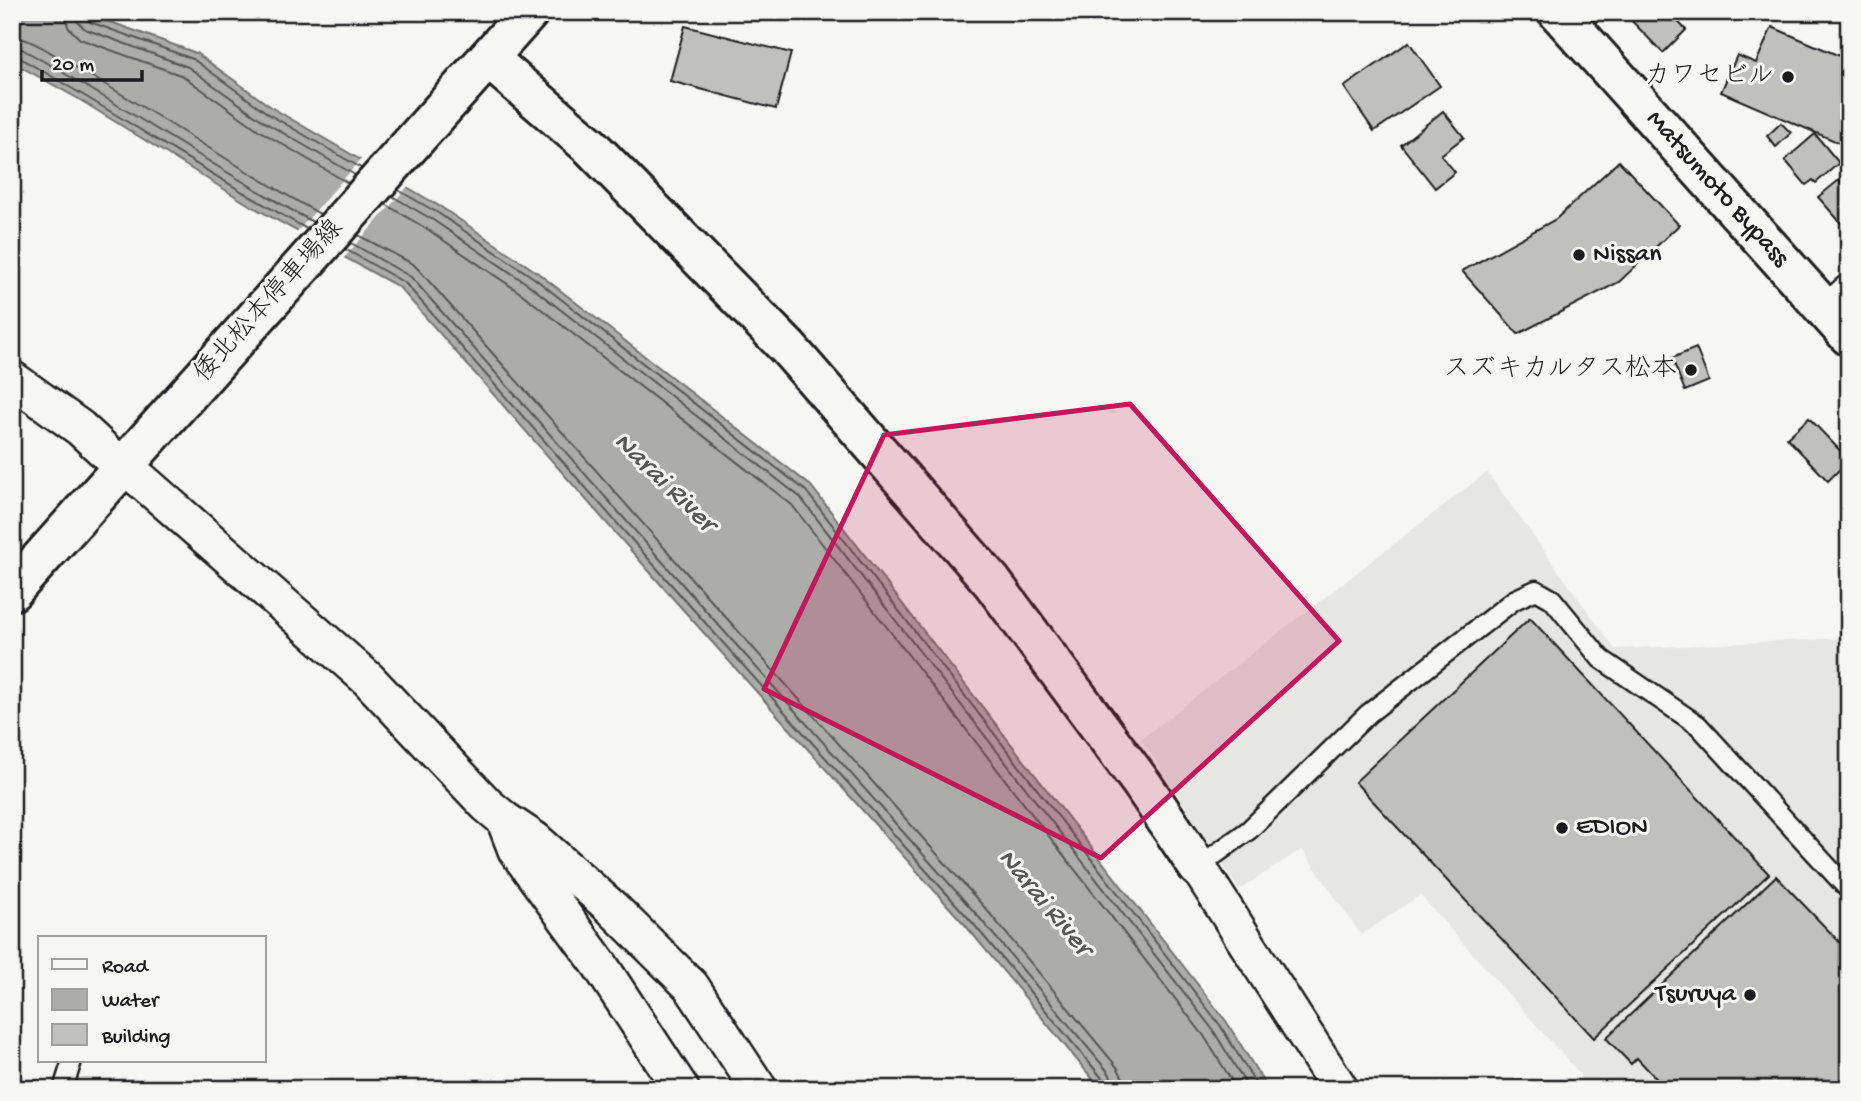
<svg xmlns="http://www.w3.org/2000/svg" width="1861" height="1101" font-family="'Gochi Hand','Klee One',sans-serif">
	<style>
		.built { fill: #e6e6e2 }
		.water { fill: #acaca9; stroke: #727271; stroke-width: 2 }
		.pier { fill: #f6f6f2 }
		.lines { fill: none; stroke-linecap: round; stroke-linejoin: round }
		.shore { stroke: #565654; stroke-width: 2 }
		.building { fill: #c0c0bd; stroke: #1c1c1c; stroke-width: 2 }
		.service-casing { stroke: #1c1c1c; stroke-width: 23 }
		.minor-casing { stroke: #1c1c1c; stroke-width: 40 }
		.tertiary-casing { stroke: #1c1c1c; stroke-width: 44 }
		.secondary-casing { stroke: #1c1c1c; stroke-width: 44 }
		.trunk-casing { stroke: #1c1c1c; stroke-width: 44 }
		.service { stroke: #f6f6f2; stroke-width: 18 }
		.minor { stroke: #f6f6f2; stroke-width: 35 }
		.tertiary { stroke: #f6f6f2; stroke-width: 38 }
		.secondary { stroke: #f6f6f2; stroke-width: 38 }
		.trunk { stroke: #f6f6f2; stroke-width: 38 }
		.marked { fill: #c2185b; fill-opacity: 0.2; stroke: #c2185b; stroke-width: 5; stroke-linejoin: round }
		.poi-dot { fill: #1c1c1c; stroke: #f6f6f2; stroke-width: 2.5 }
		.labels { text-anchor: middle; dominant-baseline: central; stroke-width: 6; stroke-linejoin: round; paint-order: stroke }
		.poi-label { font-size: 26px; fill: #1c1c1c; stroke: #f6f6f2; text-anchor: end }
		.street-label { font-size: 26px; fill: #1c1c1c; stroke: #f6f6f2 }
		.water-label { font-size: 28px; font-style: italic; fill: #565654; stroke: #f6f6f2 }
	</style>
	<rect width="100%" height="100%" fill="#f6f6f2"/>
	<filter id="ink" filterUnits="userSpaceOnUse"><feTurbulence type="fractalNoise" baseFrequency=".0143" numOctaves="2"/><feDisplacementMap in="SourceGraphic" scale="14" xChannelSelector="R" yChannelSelector="G"/><feConvolveMatrix kernelMatrix="1 2 1 2 8 2 1 2 1" color-interpolation-filters="sRGB"/></filter>
	<g filter="url(#ink)">
		<path class="built" d="M1487,472L1615,649L1849,638V1089H1582L1580,1074L1420,895L1361,935L1302,849L1239,890L1141,739Z"/>
		<path class="water" d="M12,12H83L196,53L274,109L441,207L538,273L811,486L1226,1021L1268,1089H1099L1096,1083L966,926L678,604L399,287L251,206L77,98L12,62Z"/>
		<path class="pier" d="M363,157L410,184L342,260L295,234Z"/>
		<g class="lines">
			<g class="shore">
				<path d="M65,12L68,27L80,39L183,76L260,131L348,183"/>
				<path d="M76,12L78,22L85,29L188,67L266,123L355,175"/>
				<path d="M85,12V18L90,22L193,59L270,115L361,168"/>
				<path d="M12,37C32,38 53,55 70,64C155,112 235,167 320,214"/>
				<path d="M12,48L22,49C121,104 214,168 313,222"/>
				<path d="M12,57H18C116,112 209,175 307,229"/>
				<path d="M398,190L438,213L534,278L806,491L1220,1025L1259,1089"/>
				<path d="M392,196L433,220L529,285L800,497L1213,1030L1249,1089"/>
				<path d="M385,204L427,229L522,294L792,505L1204,1036L1237,1089"/>
				<path d="M358,235L413,264L419,270L698,586L986,909L1117,1067L1123,1078L1124,1089"/>
				<path d="M351,243L411,277L690,593L978,916L1109,1073L1113,1081L1114,1089"/>
				<path d="M345,249L405,283L684,599L971,921L1102,1078L1105,1089"/>
			</g>
		</g>
		<g class="building">
			<path d="M1623,12H1669L1686,30L1663,53Z"/>
			<path d="M685,26L791,53L776,109L670,81Z"/>
			<path d="M1772,27L1849,60V147L1721,92L1737,55L1756,63Z"/>
			<path d="M1409,42L1440,86L1374,131L1344,87Z"/>
			<path d="M1443,111L1464,137L1441,155L1455,172L1435,188L1401,145Z"/>
			<path d="M1781,123L1791,133L1776,147L1767,136Z"/>
			<path d="M1815,134L1839,163L1816,183L1813,180L1806,185L1785,160Z"/>
			<path d="M1619,161L1679,225L1619,282L1518,334L1462,271L1556,219Z"/>
			<path d="M1839,180L1849,191V232L1818,197Z"/>
			<path d="M1696,348L1709,381L1685,391L1672,358Z"/>
			<path d="M1809,418L1849,460L1828,481L1787,438Z"/>
			<path d="M1530,618L1769,874L1594,1038L1355,782Z"/>
			<path d="M1776,876L1849,952V1089H1666L1637,1058L1631,1064L1606,1038Z"/>
		</g>
		<g class="lines">
			<g class="service-casing">
				<g id="service">
					<path d="M1198,867L1249,830L1368,714L1514,600L1536,590L1552,599L1601,659L1698,725L1849,890"/>
					<path d="M63,1089L72,1061"/>
				</g>
			</g>
			<g class="minor-casing">
				<g id="minor">
					<path d="M1827,313L1849,293"/>
					<path d="M12,379L80,428L107,453L141,480L368,679L487,805L505,820L535,840L612,908L691,986L759,1089"/>
					<path d="M506,824L516,850L600,965L681,1089"/>
					<path d="M1198,867L1340,1089"/>
				</g>
			</g>
			<g class="tertiary-casing">
				<path id="tertiary" d="M488,58L590,146L788,348L992,582L1142,784L1198,867"/>
			</g>
			<g class="secondary-casing">
				<path id="secondary" d="M12,591L529,12"/>
			</g>
			<g class="trunk-casing">
				<g id="trunk">
					<path id="s1" d="M1558,12L1849,336"/>
				</g>
			</g>
			<use href="#service" class="service"/>
			<use href="#minor" class="minor"/>
			<use href="#tertiary" class="tertiary"/>
			<use href="#secondary" class="secondary"/>
			<use href="#trunk" class="trunk"/>
		</g>
	</g>
	<path class="marked" d="M1130,404L1339,641L1101,858L764,689L884,435Z"/>
	<g class="poi-dot">
		<circle cx="1788" cy="77" r="7"/>
		<circle cx="1579" cy="255" r="7"/>
		<circle cx="1691" cy="370" r="7"/>
		<circle cx="1562" cy="828" r="7"/>
		<circle cx="1750" cy="995" r="7"/>
	</g>
	<g class="labels">
		<g class="poi-label">
			<text x="1774" y="77">カワセビル</text>
			<text x="1593" y="255" text-anchor="start">Nissan</text>
			<text x="1677" y="370">スズキカルタス松本</text>
			<text x="1576" y="828" text-anchor="start">EDION</text>
			<text x="1736" y="995">Tsuruya</text>
		</g>
		<g class="street-label">
			<text stroke="none"><textPath href="#s1" startOffset="238">Matsumoto Bypass</textPath></text>
			<text transform="translate(270 302) rotate(-48)">倭北松本停車場線</text>
		</g>
		<g class="water-label">
			<text transform="translate(664 483) rotate(44)">Narai River</text>
			<text transform="translate(1044 903) rotate(50)">Narai River</text>
		</g>
	</g>
	<rect width="1861" height="1101" fill="none" stroke="#f6f6f2" stroke-width="42"/>
	<rect x="21" y="21" width="1819" height="1059" fill="none" stroke="#1c1c1c" stroke-width="2.5" filter="url(#ink)"/>
	<rect x="38" y="936" width="228" height="126" fill="#f6f6f2" stroke="#9f9f9c" stroke-width="2"/>
	<rect x="52" y="959" width="35" height="10" fill="#f6f6f2" stroke="#9f9f9c" stroke-width="2"/>
	<text x="102" y="972" font-size="21" fill="#1c1c1c">Road</text>
	<rect x="52" y="989" width="35" height="21" fill="#acaca9" stroke="#9f9f9c" stroke-width="2"/>
	<text x="102" y="1006" font-size="21" fill="#1c1c1c">Water</text>
	<rect x="52" y="1024" width="35" height="21" fill="#c0c0bd" stroke="#9f9f9c" stroke-width="2"/>
	<text x="102" y="1042" font-size="21" fill="#1c1c1c">Building</text>
	<path d="M42 70v10h100v-10" fill="none" stroke="#1c1c1c" stroke-width="3.5"/>
	<text x="52" y="70" font-size="21" fill="#1c1c1c" stroke="#f6f6f2" stroke-width="5" paint-order="stroke">20 m</text>
</svg>
